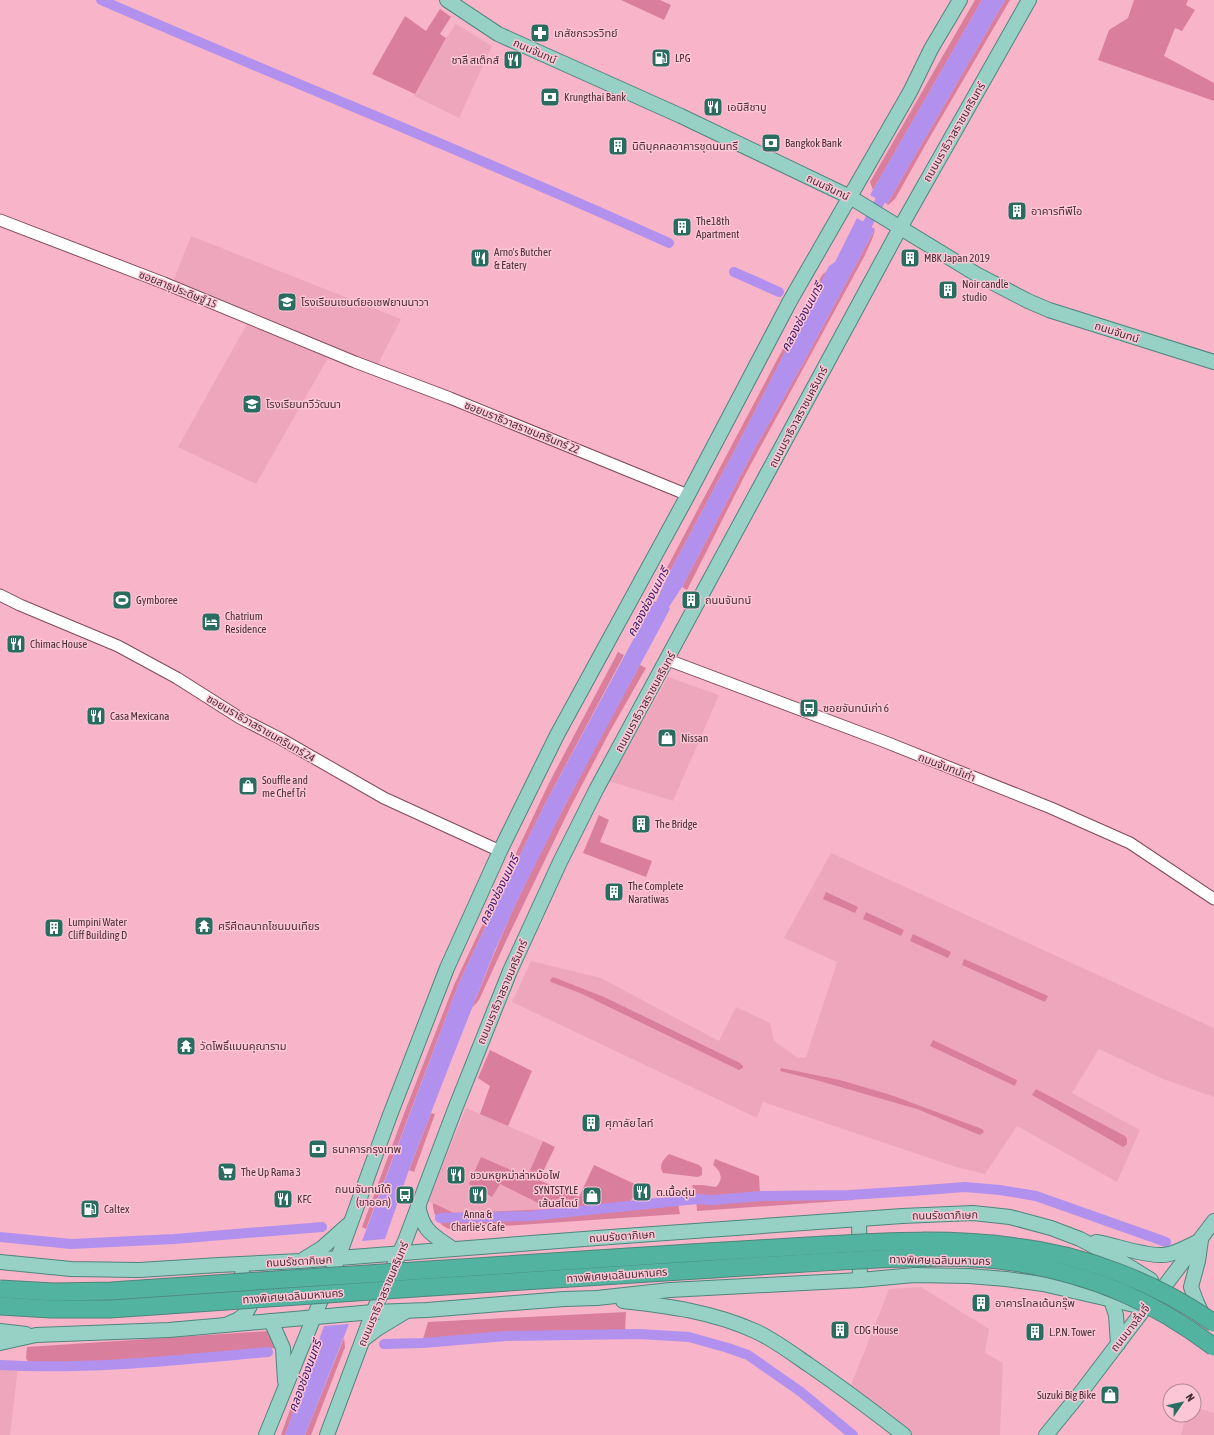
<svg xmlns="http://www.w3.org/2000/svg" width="1214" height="1435" font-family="'Asap Condensed','Noto Sans Thai',sans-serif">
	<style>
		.built { fill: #eea6bc }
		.green { fill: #d97f9d }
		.water { fill: #b191ed }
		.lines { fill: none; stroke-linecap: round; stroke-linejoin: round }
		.canal { stroke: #b191ed; stroke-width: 10 }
		.minor-casing { stroke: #81485b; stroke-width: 13 }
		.major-casing { stroke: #4f857c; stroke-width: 16 }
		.minor { stroke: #fff; stroke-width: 11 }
		.major { stroke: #97d1c6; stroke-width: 14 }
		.highway-bridge-casing { stroke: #4f857c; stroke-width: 19; stroke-linecap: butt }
		.highway-bridge { stroke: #51b3a0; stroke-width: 17 }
		.labels { text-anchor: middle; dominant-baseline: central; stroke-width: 3; stroke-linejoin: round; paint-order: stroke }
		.poi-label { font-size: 11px; fill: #4a2f38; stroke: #fdc6d6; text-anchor: start }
		.street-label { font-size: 11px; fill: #4a2f38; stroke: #fdc6d6 }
		.water-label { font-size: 12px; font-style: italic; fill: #381263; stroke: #fdc6d6 }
	</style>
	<rect width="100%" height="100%" fill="#f8b5c9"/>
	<g class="built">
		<path d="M456,24L492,46L459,118L414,96L446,38Z"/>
		<path d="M191,236L401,319L377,366L172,284Z"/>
		<path d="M247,324L328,358L256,484L178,447Z"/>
		<path d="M668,677L719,695L673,801L609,781Z"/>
		<path d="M831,853L1214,1028V1097L1163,1079L1099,1049L1072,1093L1140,1130L1117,1182L1017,1126L985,1174L956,1167L763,1102L757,1118L512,1002L531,961L601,978L719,1041L736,1007L770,1023L774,1041L798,1058L806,1057L837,962L784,938Z"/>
		<path d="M466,1108L543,1141L527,1177L500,1184L551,1209L454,1213L428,1201Z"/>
		<path d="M921,1287L989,1329L985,1353L1003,1363L1000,1435H912L850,1388L889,1289Z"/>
		<path d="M0,1367L18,1368L10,1435H0Z"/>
		<path d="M1194,1407L1214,1413V1435H1181L1186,1415H1194Z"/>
	</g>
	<g class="green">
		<path d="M621,0H660L671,5L664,20Z"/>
		<path d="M975,0H982L873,190L870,182Z"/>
		<path d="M1005,0H1010L927,142L895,199L888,205L887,204Z"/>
		<path d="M1134,0H1188L1186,5L1195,10L1182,31L1175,28L1164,56L1214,83V101L1098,60L1109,30L1128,18Z"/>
		<path d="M440,9L451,17L440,34L446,38L415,94L372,74L405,16L426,31Z"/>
		<path d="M875,229L873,237L864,257L744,477L687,590L682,587L755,448L801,367Z"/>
		<path d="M827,271L738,444L666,579L662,577L822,275Z"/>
		<path d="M618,652L624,655L545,804L493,910L459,983L366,1229L362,1227L405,1111L454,985L549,783Z"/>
		<path d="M640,665L646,668L609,733L570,808L506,941L479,1000L472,1008C487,972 501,935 518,899C556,820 598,742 640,665Z"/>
		<path d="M599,815L609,820L600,842L652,861L646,877L583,853Z"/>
		<path d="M826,892L858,907L855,913L823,899Z"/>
		<path d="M866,912L904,930L901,936L863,919Z"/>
		<path d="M913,934L951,952L948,958L910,941Z"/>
		<path d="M964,959L1048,996L1045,1002L962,965Z"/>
		<path d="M553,977L604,997L740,1063L743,1066V1068L739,1070L580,993L551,982L550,980Z"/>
		<path d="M933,1040L1017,1080L1015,1086L930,1046Z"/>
		<path d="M490,1050L532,1071L508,1126L480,1114L490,1086L478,1078Z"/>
		<path d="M781,1068L840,1080L891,1095L982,1129L984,1132L980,1135L917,1109L816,1080L780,1071Z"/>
		<path d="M1036,1089L1125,1136L1127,1139V1144L1123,1147L1032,1095Z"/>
		<path d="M431,1113L435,1114L414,1172L409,1170Z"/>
		<path d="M543,1141L555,1147L539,1180L579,1197L594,1165L639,1186L628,1206L678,1203L680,1214L459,1229C456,1229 451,1230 449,1229C439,1226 432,1212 433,1203L454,1213L550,1209L500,1184L492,1197L469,1184L481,1157L527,1177Z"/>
		<path d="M669,1154L699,1165L702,1168V1175L698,1177L663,1173C658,1165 663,1160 669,1154Z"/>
		<path d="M715,1159L759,1176L760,1194L853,1192L854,1200L697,1211L696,1201L692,1185H702L716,1187C724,1179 721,1171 713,1165Z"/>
		<path d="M626,1312L625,1332L484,1335L423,1339L428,1322Z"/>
		<path d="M268,1331L274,1335L276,1348L163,1360L29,1364L26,1358L27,1347Z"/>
		<path d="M344,1338L345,1347L311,1435H305Z"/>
		<path d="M316,1349L285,1435H281L309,1356Z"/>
	</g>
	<g class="water">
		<path d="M982,0H1005L887,204L870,195Z"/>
		<path d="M857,218L875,229L801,367L755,448L682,587L669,607L670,609L566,803L518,899L495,950L448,1069L410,1167L385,1239L362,1241L459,983L493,910L545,804L654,601L656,602L666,579L738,444L829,266L835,262Z"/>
		<path d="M349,1324L305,1435H285L324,1326Z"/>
	</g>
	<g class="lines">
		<g class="canal">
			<path d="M101,0C290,82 482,158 669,243"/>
			<path d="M861,236L887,188"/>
			<path d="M734,272L779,292"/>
			<path d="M440,1218L530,1216L697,1199L713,1200L761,1196L849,1195L912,1191L965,1187L1000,1190L1036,1196L1166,1242"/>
			<path d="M0,1237L71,1244L174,1239L322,1227"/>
			<path d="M384,1344L423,1343L506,1336L639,1334L689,1337L728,1348L748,1355L801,1392L853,1435"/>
			<path d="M0,1365C89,1370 179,1360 268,1352"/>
		</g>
		<g class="minor-casing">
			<g id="minor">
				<path d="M0,220L164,283L355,362L450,398L688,495"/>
				<path d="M0,595L20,605L118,646L177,678L240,718L281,739L384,798L500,851"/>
				<path d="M668,660L883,741L1051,808L1130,843L1214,899"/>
			</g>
		</g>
		<g class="major-casing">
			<g id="major">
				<path d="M447,0L498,34L681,116L850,197L976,274L1028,301L1049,310L1214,362"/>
				<path d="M418,1205C423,1232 432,1234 453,1249"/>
				<path d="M859,1219L860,1280"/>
				<path d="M1201,1240L1198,1261L1191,1287L1197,1303L1204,1318"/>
				<path d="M1096,1242C1115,1245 1144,1256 1162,1255C1174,1255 1186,1247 1197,1242"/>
				<path d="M304,1259L322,1248L349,1224"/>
				<path d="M0,1262L71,1269L139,1270L219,1265L300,1261L597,1238L902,1216L973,1213L1010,1217L1051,1228L1080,1239L1114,1257L1151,1280"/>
				<path d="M1111,1300L1116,1315L1118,1344"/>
				<path d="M623,1301C669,1306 713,1312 755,1331C773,1339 793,1354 809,1365C841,1387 873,1411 904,1435"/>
				<path d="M271,1321L283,1348L285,1381"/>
				<path d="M230,1323C253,1316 259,1291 242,1274"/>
				<path d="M0,1331L26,1334"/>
				<path d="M364,1339L377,1329L405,1312"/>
				<path d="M0,1343L36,1335L169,1330L373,1312L427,1310L564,1299L597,1298L670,1290L860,1280L914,1275L969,1276L1006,1279L1043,1284L1143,1307"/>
				<path d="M266,1435L338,1258L390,1115L447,968L500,851L557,735L688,495L790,301L910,92L931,49L960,0"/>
				<path d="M327,1435L373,1312L405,1241L455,1109L510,971L560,862L596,790L900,228L1029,0"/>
				<path d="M1046,1435L1082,1391L1145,1308L1163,1288L1214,1221"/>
			</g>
		</g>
		<use href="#minor" class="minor"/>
		<use href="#major" class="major"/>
		<g class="highway-bridge-casing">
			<g id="highway-bridge">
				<path d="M0,1289L54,1292L111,1291C304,1278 497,1264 690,1253C735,1250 780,1248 825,1245C889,1241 953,1238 1016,1247C1085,1255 1157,1283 1214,1323"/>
				<path d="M0,1306L51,1309H110C306,1295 501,1282 697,1270C757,1266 818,1262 878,1259C924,1257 973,1255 1019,1263C1095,1276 1153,1301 1214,1347"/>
			</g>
		</g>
		<use href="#highway-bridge" class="highway-bridge"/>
	</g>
	<defs>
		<g id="pharmacy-square" transform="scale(1)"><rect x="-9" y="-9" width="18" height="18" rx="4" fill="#286d60" stroke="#fdc6d6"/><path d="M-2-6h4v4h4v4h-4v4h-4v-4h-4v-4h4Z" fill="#fff"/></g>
		<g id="fuel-square" transform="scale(1)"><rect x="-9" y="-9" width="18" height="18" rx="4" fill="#286d60" stroke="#fdc6d6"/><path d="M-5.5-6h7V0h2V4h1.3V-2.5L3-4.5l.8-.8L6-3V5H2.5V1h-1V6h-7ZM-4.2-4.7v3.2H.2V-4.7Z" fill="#fff"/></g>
		<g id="restaurant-square" transform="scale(1)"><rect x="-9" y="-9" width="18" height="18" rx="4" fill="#286d60" stroke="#fdc6d6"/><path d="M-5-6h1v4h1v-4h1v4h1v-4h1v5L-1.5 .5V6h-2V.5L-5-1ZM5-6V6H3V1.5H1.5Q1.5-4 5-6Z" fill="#fff"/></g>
		<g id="bank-square" transform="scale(1)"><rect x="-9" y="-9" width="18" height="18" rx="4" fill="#286d60" stroke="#fdc6d6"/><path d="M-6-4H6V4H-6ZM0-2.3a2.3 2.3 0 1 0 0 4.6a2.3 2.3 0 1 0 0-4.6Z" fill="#fff"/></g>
		<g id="building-square" transform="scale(1)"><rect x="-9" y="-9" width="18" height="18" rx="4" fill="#286d60" stroke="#fdc6d6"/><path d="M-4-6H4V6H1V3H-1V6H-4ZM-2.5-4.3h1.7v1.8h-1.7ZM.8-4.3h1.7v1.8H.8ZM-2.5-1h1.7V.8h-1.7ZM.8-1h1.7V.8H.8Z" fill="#fff"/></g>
		<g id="school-square" transform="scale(1)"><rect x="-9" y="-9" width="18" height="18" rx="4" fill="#286d60" stroke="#fdc6d6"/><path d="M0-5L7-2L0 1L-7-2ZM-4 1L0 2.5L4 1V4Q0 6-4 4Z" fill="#fff"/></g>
		<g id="stadium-square" transform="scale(1)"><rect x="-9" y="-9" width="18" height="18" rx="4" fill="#286d60" stroke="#fdc6d6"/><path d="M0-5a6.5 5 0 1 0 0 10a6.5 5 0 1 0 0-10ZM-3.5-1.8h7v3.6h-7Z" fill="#fff"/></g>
		<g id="hotel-square" transform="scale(1)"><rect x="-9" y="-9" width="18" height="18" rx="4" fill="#286d60" stroke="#fdc6d6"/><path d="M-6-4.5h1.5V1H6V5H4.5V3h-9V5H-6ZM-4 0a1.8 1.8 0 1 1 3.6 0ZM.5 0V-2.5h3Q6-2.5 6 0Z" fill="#fff"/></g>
		<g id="bus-square" transform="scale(1)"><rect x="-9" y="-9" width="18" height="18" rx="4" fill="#286d60" stroke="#fdc6d6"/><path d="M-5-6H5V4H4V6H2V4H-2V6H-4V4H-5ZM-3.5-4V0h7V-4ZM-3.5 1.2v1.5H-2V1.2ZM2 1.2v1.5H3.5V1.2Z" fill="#fff"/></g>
		<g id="shop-square" transform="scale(1)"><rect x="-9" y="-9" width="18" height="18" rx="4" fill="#286d60" stroke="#fdc6d6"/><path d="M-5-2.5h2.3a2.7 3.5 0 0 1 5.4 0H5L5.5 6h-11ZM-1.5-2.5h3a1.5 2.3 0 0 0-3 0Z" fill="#fff"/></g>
		<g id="temple-square" transform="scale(1)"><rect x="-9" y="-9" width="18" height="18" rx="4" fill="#286d60" stroke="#fdc6d6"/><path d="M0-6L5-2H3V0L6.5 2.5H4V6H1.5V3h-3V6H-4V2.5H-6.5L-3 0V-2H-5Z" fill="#fff"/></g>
		<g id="supermarket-square" transform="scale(1)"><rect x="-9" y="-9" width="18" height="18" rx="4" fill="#286d60" stroke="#fdc6d6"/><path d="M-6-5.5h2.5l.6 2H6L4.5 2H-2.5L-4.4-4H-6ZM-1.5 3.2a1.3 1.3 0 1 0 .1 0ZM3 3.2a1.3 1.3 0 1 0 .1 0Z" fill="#fff"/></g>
	</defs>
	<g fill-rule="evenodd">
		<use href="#pharmacy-square" x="540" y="33"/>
		<use href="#fuel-square" x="661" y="58"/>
		<use href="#restaurant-square" x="513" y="60"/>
		<use href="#bank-square" x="550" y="97"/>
		<use href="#restaurant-square" x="713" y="107"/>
		<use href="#bank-square" x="771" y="143"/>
		<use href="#building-square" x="618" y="146"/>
		<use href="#building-square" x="1017" y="211"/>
		<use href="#building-square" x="682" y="227"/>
		<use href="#restaurant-square" x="480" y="258"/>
		<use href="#building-square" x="910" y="258"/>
		<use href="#building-square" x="948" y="290"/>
		<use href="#school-square" x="287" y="302"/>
		<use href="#school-square" x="252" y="404"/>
		<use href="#stadium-square" x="122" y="600"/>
		<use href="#building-square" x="691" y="600"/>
		<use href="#hotel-square" x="211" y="622"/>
		<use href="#restaurant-square" x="16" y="644"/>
		<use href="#bus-square" x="809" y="708"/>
		<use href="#restaurant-square" x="96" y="716"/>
		<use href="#shop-square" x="667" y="738"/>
		<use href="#shop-square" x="248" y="786"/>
		<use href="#building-square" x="641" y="824"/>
		<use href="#building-square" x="614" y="892"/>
		<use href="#temple-square" x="204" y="926"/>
		<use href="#building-square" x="54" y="928"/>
		<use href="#temple-square" x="186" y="1046"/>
		<use href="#building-square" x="591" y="1123"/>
		<use href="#bank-square" x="318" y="1149"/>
		<use href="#supermarket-square" x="227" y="1172"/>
		<use href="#restaurant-square" x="456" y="1175"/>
		<use href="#restaurant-square" x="642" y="1192"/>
		<use href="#bus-square" x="405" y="1195"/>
		<use href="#restaurant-square" x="478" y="1195"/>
		<use href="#shop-square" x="592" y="1196"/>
		<use href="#restaurant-square" x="283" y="1199"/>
		<use href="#fuel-square" x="90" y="1209"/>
		<use href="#building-square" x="981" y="1303"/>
		<use href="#building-square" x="840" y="1330"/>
		<use href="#building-square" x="1035" y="1332"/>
		<use href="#shop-square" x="1110" y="1395"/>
	</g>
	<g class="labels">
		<g class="poi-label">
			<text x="554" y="33">เภสัชกรวรวิทย์</text>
			<text x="675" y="58">LPG</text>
			<text x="499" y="60" text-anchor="end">ชาลี สเต็กส์</text>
			<text x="564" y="97">Krungthai Bank</text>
			<text x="727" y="107">เอบิสึชาบู</text>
			<text x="785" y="143">Bangkok Bank</text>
			<text x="632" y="146">นิติบุคคลอาคารชุดนนทรี</text>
			<text x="1031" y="211">อาคารทีพีไอ</text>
			<text x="696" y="221">The18th<tspan x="696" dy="13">Apartment</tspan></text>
			<text x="494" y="252">Arno's Butcher<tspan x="494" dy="13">&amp; Eatery</tspan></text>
			<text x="924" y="258">MBK Japan 2019</text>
			<text x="962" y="284">Noir candle<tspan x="962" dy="13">studio</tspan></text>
			<text x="301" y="302">โรงเรียนเซนต์ยอเซฟยานนาวา</text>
			<text x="266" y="404">โรงเรียนทวีวัฒนา</text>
			<text x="136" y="600">Gymboree</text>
			<text x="705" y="600">ถนนจันทน์</text>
			<text x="225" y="616">Chatrium<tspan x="225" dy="13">Residence</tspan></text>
			<text x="30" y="644">Chimac House</text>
			<text x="823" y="708">ซอยจันทน์เก่า 6</text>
			<text x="110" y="716">Casa Mexicana</text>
			<text x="681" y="738">Nissan</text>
			<text x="262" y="780">Souffle and<tspan x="262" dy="13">me Chef ไก่</tspan></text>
			<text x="655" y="824">The Bridge</text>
			<text x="628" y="886">The Complete<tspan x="628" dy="13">Naratiwas</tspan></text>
			<text x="68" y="922">Lumpini Water<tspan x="68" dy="13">Cliff Building D</tspan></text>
			<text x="218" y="926">ศรีศีตลนาถไชนมนเทียร</text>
			<text x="200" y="1046">วัดโพธิ์แมนคุณาราม</text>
			<text x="605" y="1123">ศุภาลัย ไลท์</text>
			<text x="332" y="1149">ธนาคารกรุงเทพ</text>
			<text x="241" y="1172">The Up Rama 3</text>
			<text x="470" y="1175">ชวนหยูหม่าล่าหม้อไฟ</text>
			<text x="391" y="1189" text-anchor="end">ถนนจันทน์ใต้<tspan x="391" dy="13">(ขาออก)</tspan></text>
			<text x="578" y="1190" text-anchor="end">SYNTSTYLE<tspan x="578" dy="13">เส้นสไตน์</tspan></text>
			<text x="656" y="1192">ต.เนื้อตุ๋น</text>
			<text x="297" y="1199">KFC</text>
			<text x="104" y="1209">Caltex</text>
			<text x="478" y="1214" text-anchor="middle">Anna &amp;<tspan x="478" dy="13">Charlie's Cafe</tspan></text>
			<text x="995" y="1303">อาคารโกลเด้นกรุ๊พ</text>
			<text x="854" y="1330">CDG House</text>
			<text x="1049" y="1332">L.P.N. Tower</text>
			<text x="1096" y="1395" text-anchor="end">Suzuki Big Bike</text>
		</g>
		<g class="street-label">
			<text transform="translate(535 51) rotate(24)">ถนนจันทน์</text>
			<text transform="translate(954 132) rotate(-60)">ถนนนราธิวาสราชนครินทร์</text>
			<text transform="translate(828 187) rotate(26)">ถนนจันทน์</text>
			<text transform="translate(178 289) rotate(22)">ซอยสาธุประดิษฐ์ 15</text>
			<text transform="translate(1117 332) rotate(18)">ถนนจันทน์</text>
			<text transform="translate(798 417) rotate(-62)">ถนนนราธิวาสราชนครินทร์</text>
			<text transform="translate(522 427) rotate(22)">ซอยนราธิวาสราชนครินทร์ 22</text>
			<text transform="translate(645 702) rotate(-61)">ถนนนราธิวาสราชนครินทร์</text>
			<text transform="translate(261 728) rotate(30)">ซอยนราธิวาสราชนครินทร์ 24</text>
			<text transform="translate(947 767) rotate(21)">ถนนจันทน์เก่า</text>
			<text transform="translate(502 992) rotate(-67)">ถนนนราธิวาสราชนครินทร์</text>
			<text transform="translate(945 1215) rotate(-1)">ถนนรัชดาภิเษก</text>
			<text transform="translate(622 1236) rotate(-4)">ถนนรัชดาภิเษก</text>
			<text transform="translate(940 1260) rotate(1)">ทางพิเศษเฉลิมมหานคร</text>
			<text transform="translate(299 1261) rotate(-3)">ถนนรัชดาภิเษก</text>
			<text transform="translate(617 1275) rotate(-4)">ทางพิเศษเฉลิมมหานคร</text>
			<text transform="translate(383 1294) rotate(-67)">ถนนนราธิวาสราชนครินทร์</text>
			<text transform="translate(293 1296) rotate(-4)">ทางพิเศษเฉลิมมหานคร</text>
			<text transform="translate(1130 1328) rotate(-52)">ถนนนางลิ้นจี่</text>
		</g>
		<g class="water-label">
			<text transform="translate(802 317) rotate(-62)">คลองช่องนนทรี</text>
			<text transform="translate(648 602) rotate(-62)">คลองช่องนนทรี</text>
			<text transform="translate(499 890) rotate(-64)">คลองช่องนนทรี</text>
			<text transform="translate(305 1376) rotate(-70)">คลองช่องนนทรี</text>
		</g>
	</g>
	<g transform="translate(1182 1403) rotate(56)"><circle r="19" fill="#fdc6d6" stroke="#b58a97"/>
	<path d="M0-3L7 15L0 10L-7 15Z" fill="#286d60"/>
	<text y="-6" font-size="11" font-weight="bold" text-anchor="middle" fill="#4a2f38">N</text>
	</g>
</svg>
